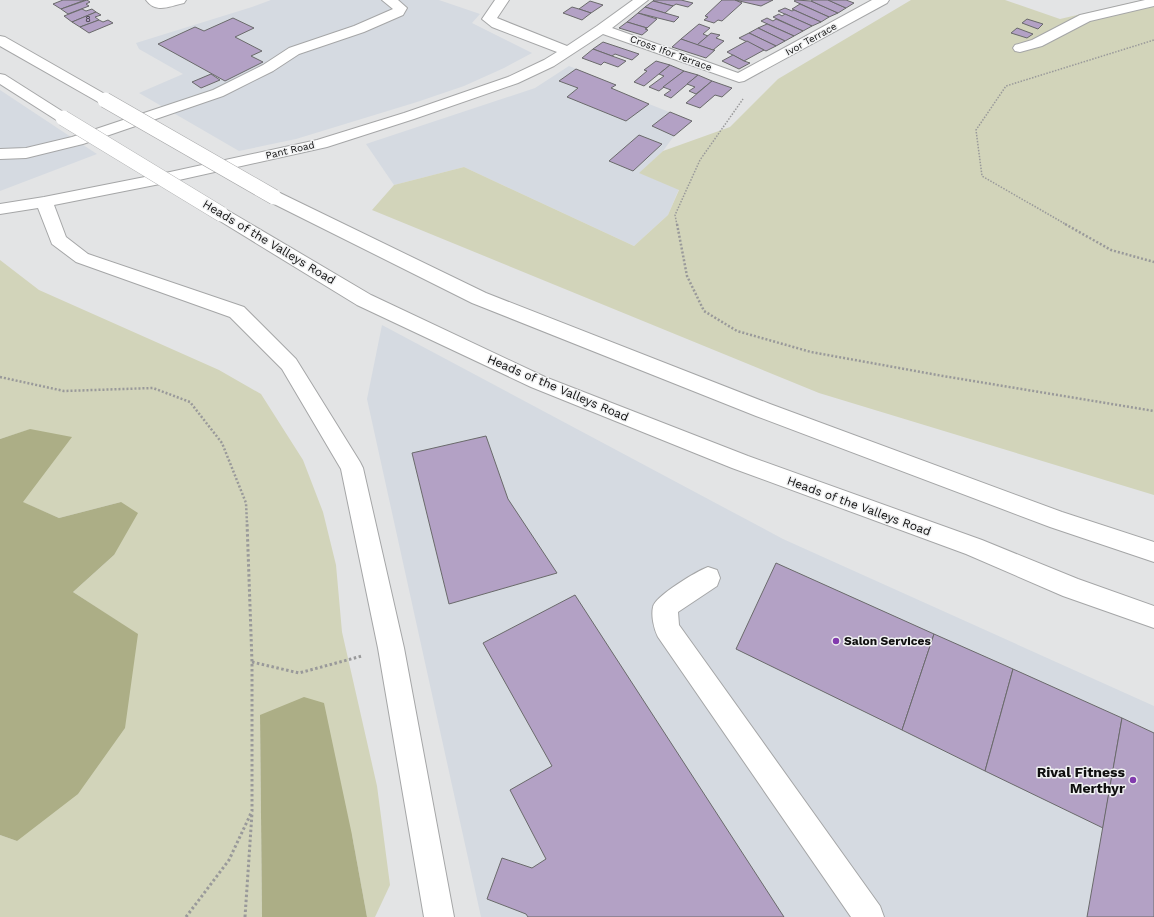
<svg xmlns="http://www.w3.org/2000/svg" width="1154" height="917" font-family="'Work Sans',sans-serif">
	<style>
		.built { fill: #d5dae1 }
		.green { fill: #d2d4ba }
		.forest { fill: #acae86 }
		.building { fill: #b3a1c5; stroke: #6a6a6b }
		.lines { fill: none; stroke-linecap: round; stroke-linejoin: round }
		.minor-casing { stroke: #a5a6a7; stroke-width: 2 }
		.highway-casing { stroke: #a5a6a7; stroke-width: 2 }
		.path-far2 { stroke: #99999a; stroke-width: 1.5; stroke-dasharray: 1.5 1.5; stroke-linecap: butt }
		.path-far1 { stroke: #99999a; stroke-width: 2.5; stroke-dasharray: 2 2; stroke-linecap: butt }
		.path { stroke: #99999a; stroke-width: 3; stroke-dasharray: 2.5 2.5; stroke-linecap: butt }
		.minor { fill: #fff; fill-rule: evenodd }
		.highway { fill: #fff; fill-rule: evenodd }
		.highway-bridge-casing { stroke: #a5a6a7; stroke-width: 16; stroke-linecap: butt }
		.highway-bridge { stroke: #fff; stroke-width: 15 }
		.poi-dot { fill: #823bae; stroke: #f0f1f2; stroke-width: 1.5 }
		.labels { text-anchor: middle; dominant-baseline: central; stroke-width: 3; stroke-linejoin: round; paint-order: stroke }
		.far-number-label { font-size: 9px; fill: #38343c }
		.far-street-label { font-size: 10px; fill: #0f0f0f; stroke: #f0f1f2 }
		.street-label { font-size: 12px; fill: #0f0f0f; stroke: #f0f1f2 }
		.poi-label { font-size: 12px; font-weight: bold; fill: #0f0f0f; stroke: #f0f1f2; text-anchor: start }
		.near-poi-label { font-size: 14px; font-weight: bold; fill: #0f0f0f; stroke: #f0f1f2; text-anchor: end }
	</style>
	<rect width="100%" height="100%" fill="#e3e4e5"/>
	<g class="built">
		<path d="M271,0H439L480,14L472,23L532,53L504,68L464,86L417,102L296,139L239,151L139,93L183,74L139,49L136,43L252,7Z"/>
		<path d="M569,66L616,85L611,89L692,121L674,136L663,151L640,173L679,189L668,215L634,246L464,167L394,185L366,144L535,88Z"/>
		<path d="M0,90L77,141L97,154L0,191Z"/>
		<path d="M382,325L783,539L1154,706V917H481L367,399Z"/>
	</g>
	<g class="green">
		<path d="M911,0H1005L1060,19L1142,0H1154V495L819,393L372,210L394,185L464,167L634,246L668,215L679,190L639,173L663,151L730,127L778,79Z"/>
		<path d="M0,260L39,290L219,370L261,394L303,460L323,512L336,565L342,632L377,786L390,885L375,917H367L352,835L260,715L262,917H0V835L17,841L137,634L73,592L114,555L121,502L59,518L22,502L31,429L0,439Z"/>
	</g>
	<g class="forest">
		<path d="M30,429L72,437L23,502L59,518L121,502L138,513L114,555L73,592L138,634L125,728L78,794L17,841L0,835V439Z"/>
		<path d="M304,697L324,703L352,835L367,917H262L260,715Z"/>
	</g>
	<g class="building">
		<path d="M63,0H85L61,9L53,4Z"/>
		<path d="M87,0L90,2L86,4L89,6L68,14L61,9Z"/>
		<path d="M654,0H681L693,3L688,7L676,4L673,6L653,1Z"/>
		<path d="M722,0H735L742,3L722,21L718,20L714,23L704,20L708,17L705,16Z"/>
		<path d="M735,0H773L761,6Z"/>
		<path d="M796,0L811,1L838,13L829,17L794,1Z"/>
		<path d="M813,0H828L846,8L838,13L811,1Z"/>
		<path d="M828,0H846L854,3L846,8Z"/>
		<path d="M590,1L603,5L591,13L579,9Z"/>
		<path d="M653,1L673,6L665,13L645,7Z"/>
		<path d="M800,4L829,17L821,22L792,9Z"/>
		<path d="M572,7L579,9L591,13L582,20L563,13Z"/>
		<path d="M645,7L665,13L679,17L674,22L638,13Z"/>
		<path d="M785,8L792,11L794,10L821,22L812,26L778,11Z"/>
		<path d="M82,9L86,11L92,9L96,12L72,22L64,16Z"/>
		<path d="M96,12L101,15L95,17L99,20L80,27L72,22Z"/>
		<path d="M638,13L657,19L647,28L627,22Z"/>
		<path d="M779,14L782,16L785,14L812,26L803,31L773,17Z"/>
		<path d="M233,18L254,28L235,37L262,51L251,56L263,62L225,81L158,44L195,27L204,31Z"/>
		<path d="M767,18L773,21L776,19L803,31L794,36L761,21Z"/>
		<path d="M1027,19L1043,24L1038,29L1022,23Z"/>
		<path d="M99,20L103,22L108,20L113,23L89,33L80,27Z"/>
		<path d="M627,22L647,28L645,29L648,30L642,35L619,28Z"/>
		<path d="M699,24L710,28L703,34L708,36L697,45L681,39Z"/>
		<path d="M767,24L794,36L785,41L758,28Z"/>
		<path d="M758,28L785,41L776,46L749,33Z"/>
		<path d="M1017,28L1033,34L1027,38L1011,33Z"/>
		<path d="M711,33L720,35L716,38L724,41L713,50L697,45Z"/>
		<path d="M749,33L776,46L766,51L739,38Z"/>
		<path d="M681,39L713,50H715L706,58L672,47Z"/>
		<path d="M747,41L764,50L744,61L727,52Z"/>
		<path d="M603,42L639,54L632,60L615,54L612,56L593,49Z"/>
		<path d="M593,49L612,56L626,61L618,67L604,62L601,65L582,58Z"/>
		<path d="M733,55L744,61L750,63L739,69L722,61Z"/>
		<path d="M656,61L670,65L644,86L634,82L647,71L644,70Z"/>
		<path d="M670,65L684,71L659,91L649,87L664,76L659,74Z"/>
		<path d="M576,69L616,85L611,88L649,104L626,121L567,97L578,88L559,81Z"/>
		<path d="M684,71L698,75L671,98L664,95L671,90L663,87Z"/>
		<path d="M211,74L220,80L201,88L192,82Z"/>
		<path d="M698,75L712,81L696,94L689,91L695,87L687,84Z"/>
		<path d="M712,81L732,88L722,97L715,95L700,108L686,103Z"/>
		<path d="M670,112L692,121L674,136L652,126Z"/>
		<path d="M639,135L662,144L633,171L609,161Z"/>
		<path d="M486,436L508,499L557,573L449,604L412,453Z"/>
		<path d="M776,563L934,634L902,730L736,649Z"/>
		<path d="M575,595L784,917H528L526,914L487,899L502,858L532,868L546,859L510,790L552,766L483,643Z"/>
		<path d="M934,634L1013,669L985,771L902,730Z"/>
		<path d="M1013,669L1122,718L1103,828L985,771Z"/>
		<path d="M1122,718L1154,733V917H1087Z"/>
	</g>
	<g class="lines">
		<g class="minor-casing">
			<g id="minor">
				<path d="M146,0H186L184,3C170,6 156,14 146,0Z"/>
				<path d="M382,0H398L407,8L403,15L364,32L299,54L273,71L223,96L83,144L26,158L0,159V149L26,148L72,137L213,90L263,65L289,48L354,26L393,9Z"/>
				<path d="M495,0H509L497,18L567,46L597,26L633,0H648L612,28L738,73L872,0H889L887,3L744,81L739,82L603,34L554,66L518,83L414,119L327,147L170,182L54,205L66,237L88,254L244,307L296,359L360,462L363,468L404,648L454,917H424L378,648L341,469L282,369L230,317L76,262L52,244L38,208L0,214V204L44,197L170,172L317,140L404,113L508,77L544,60L557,52L492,27L482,19Z"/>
				<path d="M1145,0H1154V6L1090,21L1042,46L1020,52L1015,51L1013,48L1015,45L1032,40L1080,15Z"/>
				<path d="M708,567L717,570L720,578L717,586L678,612L679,625L880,906L884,917H851L658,637C654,629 651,616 653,607C655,596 697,571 708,567Z"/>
			</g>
		</g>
		<g class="highway-casing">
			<g id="highway">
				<path d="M0,36L5,37L110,97L113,100L110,103L105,105L100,103L0,46Z"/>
				<path d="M0,74L5,75L68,115L71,118L68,121L63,123L58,121L0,84Z"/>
				<path d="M274,192L280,193L486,293L770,404L1062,512L1154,542V562L1050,527L756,416L472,303L268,201L266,197L268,193Z"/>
				<path d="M221,209L227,210L371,295L545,377L748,456L982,540L1078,579L1154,606V628L1063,596L966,554L732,468L531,387L357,305L215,218L212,214L215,210Z"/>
			</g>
		</g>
		<g class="path-far2">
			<path d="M677,225L675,215L700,160L743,99"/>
			<path d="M1067,225L982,176L976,130L1006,86L1154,40"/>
		</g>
		<g class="path-far1">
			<path d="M677,224L687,276L704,311L737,331L811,352L943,376L1154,411"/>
			<path d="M1065,224L1111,250L1154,262"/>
			<path d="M0,377L64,391L153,388L190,402L222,443L246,503L247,523"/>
		</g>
		<g class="path">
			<path d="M252,662L299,673L362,656"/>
			<path d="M186,917L229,860L252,811V662L247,522"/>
			<path d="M245,917L252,813"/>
		</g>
		<use href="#minor" class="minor"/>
		<use href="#highway" class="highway"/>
		<g class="highway-bridge-casing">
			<g id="highway-bridge">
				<path d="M105,100L274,197"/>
				<path d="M63,118L221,214"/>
			</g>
		</g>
		<use href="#highway-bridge" class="highway-bridge"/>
	</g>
	<g class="poi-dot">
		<circle cx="836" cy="641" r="4"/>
		<circle cx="1133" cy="780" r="4"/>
	</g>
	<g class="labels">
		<g class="far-number-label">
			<text x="88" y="19">8</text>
		</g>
		<g class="far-street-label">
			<text transform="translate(811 39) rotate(-29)">Ivor Terrace</text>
			<text transform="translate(671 53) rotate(20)">Cross Ifor Terrace</text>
			<text transform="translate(290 150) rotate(-13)">Pant Road</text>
		</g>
		<g class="street-label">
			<text transform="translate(269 242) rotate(31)">Heads of the Valleys Road</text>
			<text transform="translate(558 388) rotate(23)">Heads of the Valleys Road</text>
			<text transform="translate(859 506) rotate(20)">Heads of the Valleys Road</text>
		</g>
		<g class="poi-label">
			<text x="844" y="641">Salon Services</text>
		</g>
		<g class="near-poi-label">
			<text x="1125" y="772">Rival Fitness<tspan x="1125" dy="16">Merthyr</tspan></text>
		</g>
	</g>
</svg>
